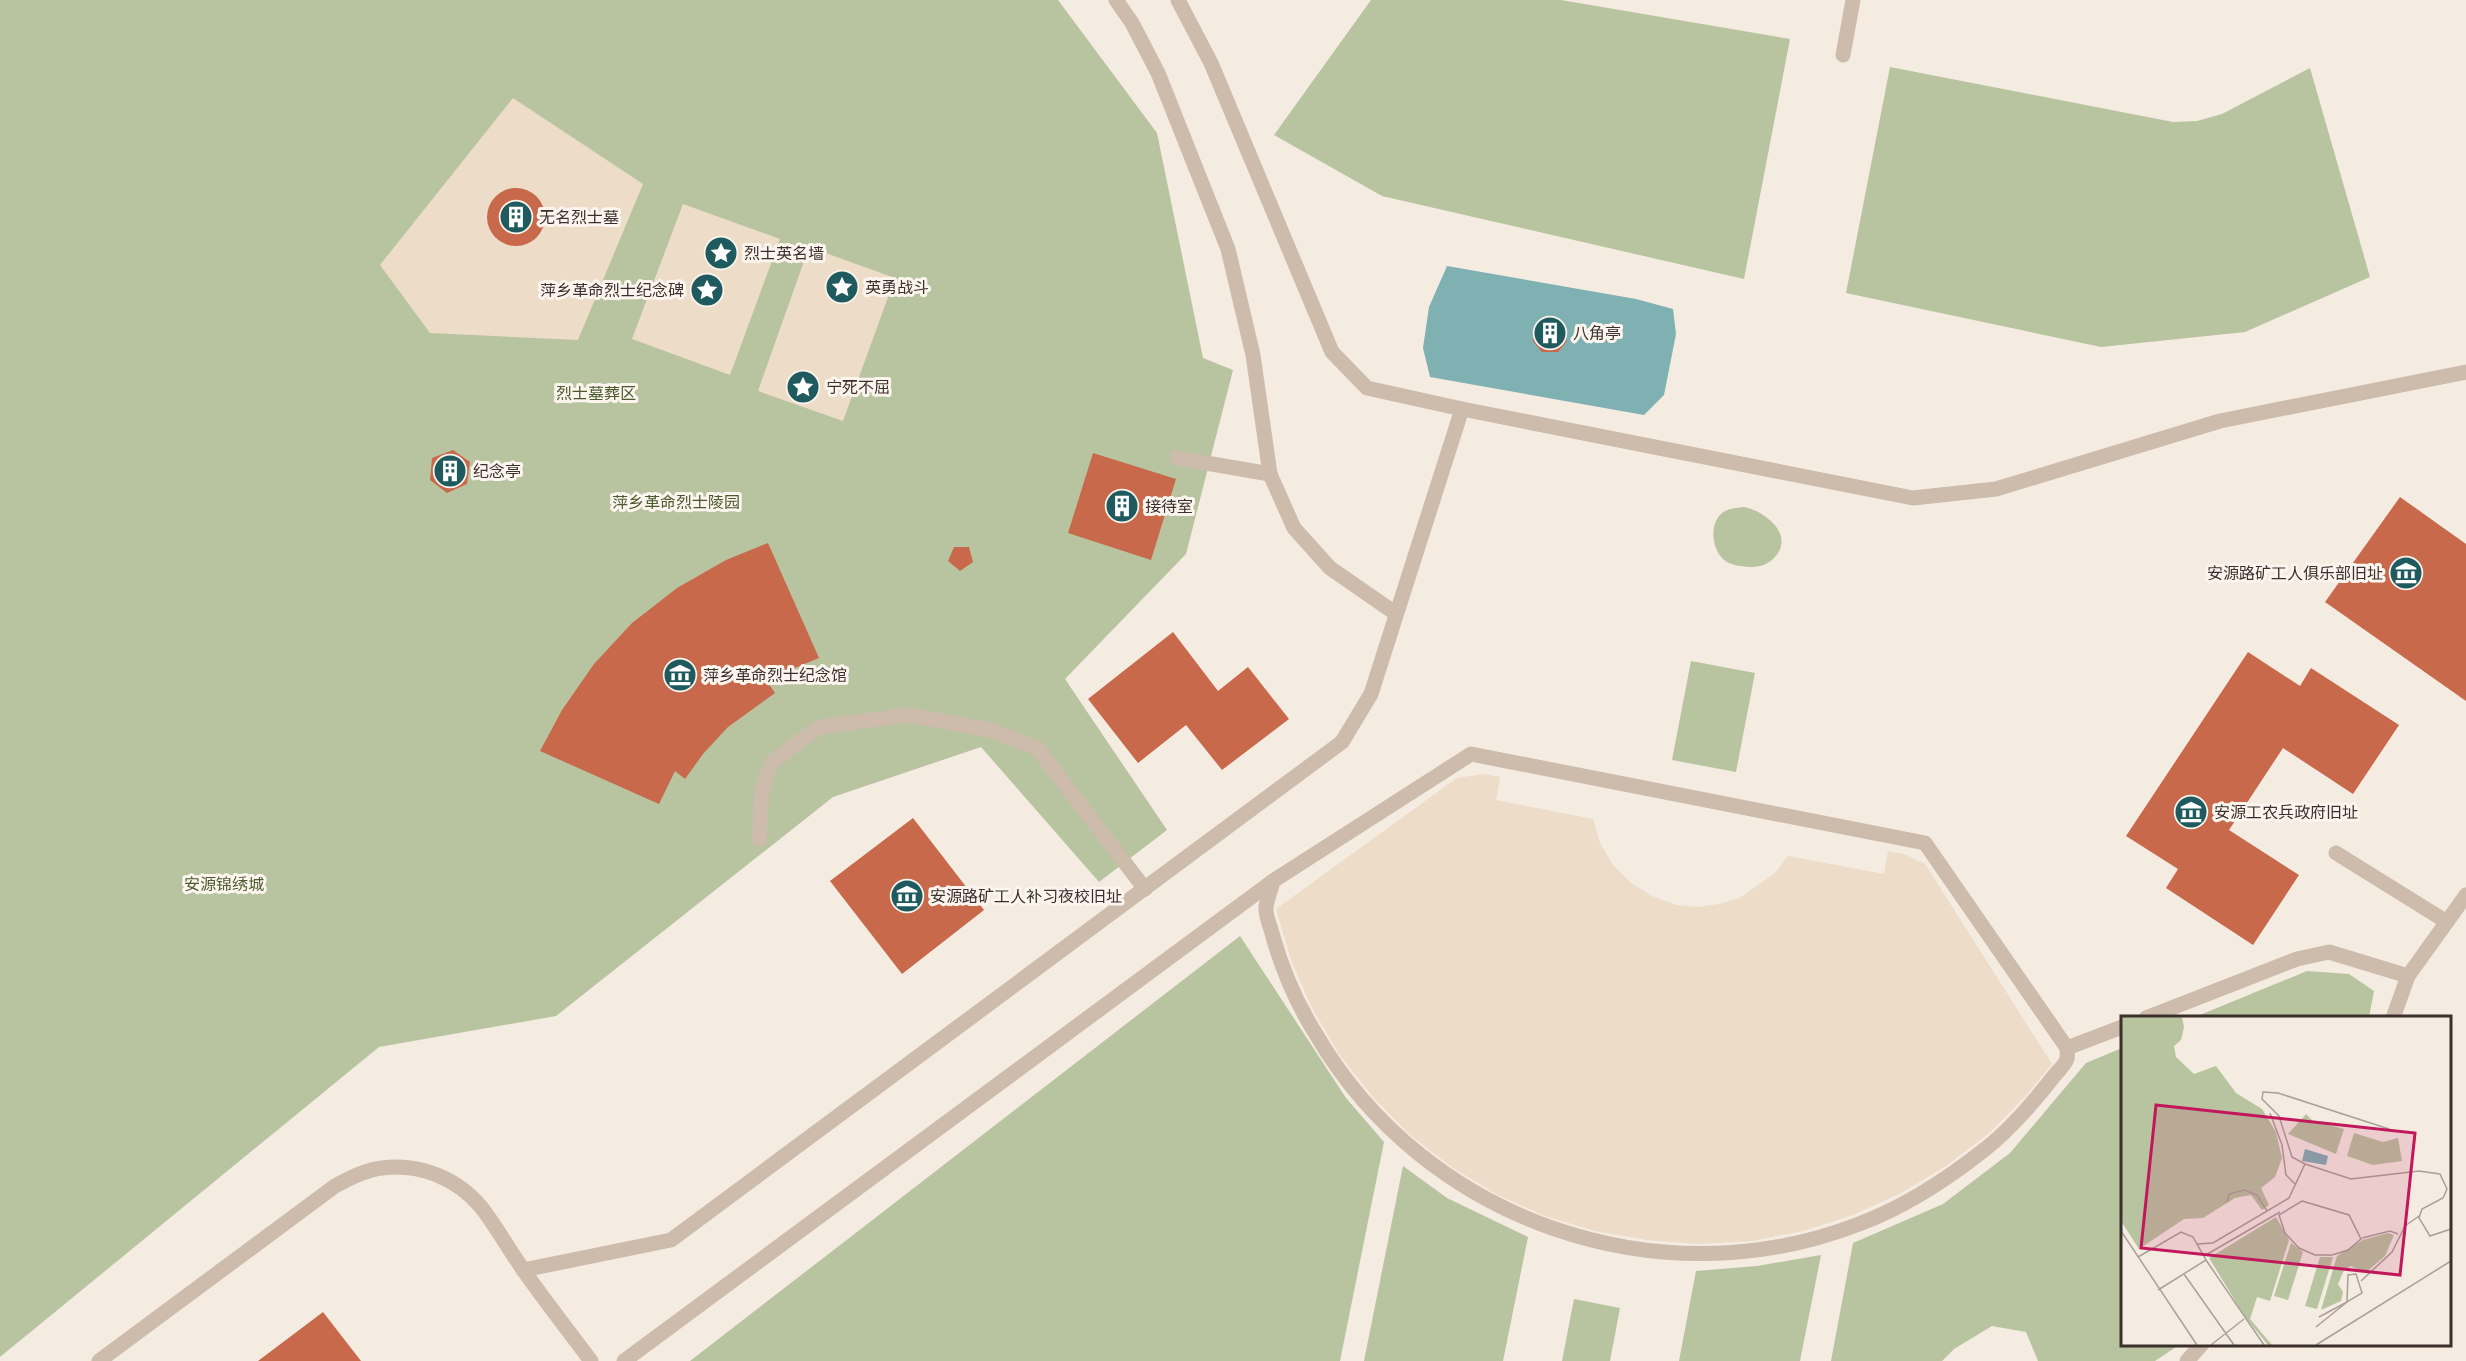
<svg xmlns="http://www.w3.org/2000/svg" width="2466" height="1361" font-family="Mulish,'Noto Sans SC',sans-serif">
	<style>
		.green { fill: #b8c4a0 }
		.plaza { fill: #ecdcc8; fill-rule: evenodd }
		.water { fill: #7fb0b2 }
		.building { fill: #c8694b }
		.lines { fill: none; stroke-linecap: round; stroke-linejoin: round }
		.service { stroke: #cdbbac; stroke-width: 15 }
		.pedestrian { stroke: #cdbbac; stroke-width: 15 }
		.tertiary { stroke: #cdbbac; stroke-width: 15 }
		.labels { text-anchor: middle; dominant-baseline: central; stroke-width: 6; stroke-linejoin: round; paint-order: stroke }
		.poi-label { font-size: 16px; fill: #3b302b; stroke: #fbf5ee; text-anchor: start }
		.park-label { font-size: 16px; fill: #4a5a2e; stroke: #fbf5ee }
		.inset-road { fill: none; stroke: #aaa098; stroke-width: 1.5 }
		.view { fill: #c2185b; fill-opacity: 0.15; stroke: #c2185b; stroke-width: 3 }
		.inset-edge { fill: none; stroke: #3b302b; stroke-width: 3 }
	</style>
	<rect width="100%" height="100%" fill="#f4ebe1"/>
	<g class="green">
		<path d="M0,0H1058L1157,133L1203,358L1233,370L1186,554L1065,679L1167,830L1099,882L981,747L833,797L556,1016L379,1047L0,1357Z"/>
		<path d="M1371,0H1561L1790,39L1744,279L1382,196L1274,135Z"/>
		<path d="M1890,67L2173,122L2197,121L2222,114L2310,68L2370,277L2245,332L2101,347L1846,293Z"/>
		<path d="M1744,507C1765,511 1796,535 1774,558C1767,565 1760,567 1749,567C1742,566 1734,566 1727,562C1712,553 1708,525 1722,513C1729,508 1736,508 1744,507Z"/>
		<path d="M1691,661L1755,673L1736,772L1672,760Z"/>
		<path d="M1240,936L1346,1098L1384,1142L1340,1361H690Z"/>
		<path d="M2307,971L2349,974L2374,991L2369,1017H2195Z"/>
		<path d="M2122,1048V1344L2179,1345L2155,1361H2038L2026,1332L1992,1326L1954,1349L1942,1361H1831L1853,1243L1943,1204L2010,1153L2086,1063Z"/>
		<path d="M1403,1166L1447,1198L1528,1237L1503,1361H1364Z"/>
		<path d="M1821,1255L1800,1361H1679L1696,1271L1757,1266Z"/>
		<path d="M1574,1299L1620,1308L1610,1361H1562Z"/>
	</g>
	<g class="plaza">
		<path d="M513,98L643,184L578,340L430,333L380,265ZM513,188L534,194L539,199L545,213L539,234L534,240L520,245H512L499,240L493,235L488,221L490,206L493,200L505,190Z"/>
		<path d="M683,204L780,239L730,375L632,339Z"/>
		<path d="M809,247L895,278L843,421L758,391Z"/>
		<path d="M1484,774L1500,777L1496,800L1593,819L1600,843L1613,865L1631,883L1652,896L1676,905L1697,907L1719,904L1740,898L1775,873L1788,856L1884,874L1888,851L1904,854L1925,864L2052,1064L2024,1098L1988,1134L1946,1166L1901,1193L1853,1215L1803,1231L1752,1241L1699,1244L1647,1240L1595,1231L1545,1216L1496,1194L1450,1166L1409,1134L1372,1096L1339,1054L1312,1008L1291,960L1276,909L1457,778Z"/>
	</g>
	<path class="water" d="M1447,266L1636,299L1673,309L1676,334L1664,395L1644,415L1430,377L1423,348L1429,307Z"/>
	<g class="building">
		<circle cx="516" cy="217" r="29"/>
		<path d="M1550,320L1563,326L1567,341L1558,352H1542L1533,341L1536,326Z"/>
		<path d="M453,450L470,462L467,484L447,493L430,480L432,458Z"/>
		<path d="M1093,453L1176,479L1151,560L1068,533Z"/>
		<path d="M2400,497L2466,544V701L2325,602Z"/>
		<path d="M768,543L819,658L766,680L775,693L728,727L703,754L685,779L675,771L659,804L540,751L562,710L594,664L632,623L677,588L726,560Z"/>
		<path d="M954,547H969L973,562L960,571L948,561Z"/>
		<path d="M1173,632L1218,691L1248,667L1289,719L1222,770L1186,725L1138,763L1088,699Z"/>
		<path d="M2248,652L2300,686L2311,668L2399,725L2353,794L2283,748L2229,830L2299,875L2253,945L2166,888L2178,869L2126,836Z"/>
		<path d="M913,818L984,910L902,974L830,881Z"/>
		<path d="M323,1312L361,1361H258Z"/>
	</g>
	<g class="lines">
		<g class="service">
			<path d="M1116,0L1132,23L1158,73L1228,249L1253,355L1270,474L1294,528L1330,568L1395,613"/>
			<path d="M1178,0L1211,63L1332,352L1367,388L1462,409"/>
			<path d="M1177,458L1270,474"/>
			<path d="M1471,754L1925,843L2067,1048C2067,1052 2068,1056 2067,1059C2065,1065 2058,1071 2054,1076C2033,1103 2011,1129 1984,1150C1946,1180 1905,1207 1859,1224C1659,1302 1426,1221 1317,1036C1297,1004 1282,970 1272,933C1270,925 1265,915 1266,907C1267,899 1271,890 1273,881Z"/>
			<path d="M759,839L762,789L772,762L819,727L909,715L991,730L1037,748L1145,889"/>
			<path d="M2146,1018L2297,959L2329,952L2408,976"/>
			<path d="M2067,1048L2122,1027"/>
			<path d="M523,1270L671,1240L1342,742L1371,694L1462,409L1913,498L1996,489L2220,421L2466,372"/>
			<path d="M624,1361L1273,881"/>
		</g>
		<g class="pedestrian">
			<path d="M1843,55L1853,0"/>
			<path d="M2336,853L2447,922"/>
			<path d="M2393,1018L2408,976L2466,895"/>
			<path d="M2187,1361L2202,1344"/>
		</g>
		<path class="tertiary" d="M99,1361L335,1186C350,1178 365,1170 382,1168C419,1163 457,1178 481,1207C496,1226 508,1248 522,1268C544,1300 568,1330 591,1361"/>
	</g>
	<defs>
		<g id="building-disc" transform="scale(1.725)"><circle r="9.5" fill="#1f5a5e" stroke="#fbf5ee"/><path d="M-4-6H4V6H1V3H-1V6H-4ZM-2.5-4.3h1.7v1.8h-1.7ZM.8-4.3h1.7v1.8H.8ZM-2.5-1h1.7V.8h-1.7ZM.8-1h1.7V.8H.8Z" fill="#fff"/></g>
		<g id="sight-disc" transform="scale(1.725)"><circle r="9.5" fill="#1f5a5e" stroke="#fbf5ee"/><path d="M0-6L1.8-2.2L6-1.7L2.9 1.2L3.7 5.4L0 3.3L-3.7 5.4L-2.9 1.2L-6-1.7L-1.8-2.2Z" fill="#fff"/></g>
		<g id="museum-disc" transform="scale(1.725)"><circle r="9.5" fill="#1f5a5e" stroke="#fbf5ee"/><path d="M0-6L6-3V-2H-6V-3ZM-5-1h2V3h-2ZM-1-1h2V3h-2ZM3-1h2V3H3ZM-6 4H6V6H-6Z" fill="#fff"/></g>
	</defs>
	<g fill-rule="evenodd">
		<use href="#building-disc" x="516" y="217"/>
		<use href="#sight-disc" x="721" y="253"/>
		<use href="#sight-disc" x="842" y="287"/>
		<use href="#sight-disc" x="707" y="290"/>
		<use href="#building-disc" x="1550" y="333"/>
		<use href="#sight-disc" x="803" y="387"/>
		<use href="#building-disc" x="450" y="471"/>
		<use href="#building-disc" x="1122" y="506"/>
		<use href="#museum-disc" x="2406" y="573"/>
		<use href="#museum-disc" x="680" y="675"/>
		<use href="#museum-disc" x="2191" y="812"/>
		<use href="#museum-disc" x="907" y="896"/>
	</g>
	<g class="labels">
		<g class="poi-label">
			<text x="539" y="217">无名烈士墓</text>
			<text x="744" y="253">烈士英名墙</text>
			<text x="865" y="287">英勇战斗</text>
			<text x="684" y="290" text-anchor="end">萍乡革命烈士纪念碑</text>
			<text x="1573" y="333">八角亭</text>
			<text x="826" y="387">宁死不屈</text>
			<text x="473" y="471">纪念亭</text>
			<text x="1145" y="506">接待室</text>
			<text x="2383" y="573" text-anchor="end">安源路矿工人俱乐部旧址</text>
			<text x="703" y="675">萍乡革命烈士纪念馆</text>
			<text x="2214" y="812">安源工农兵政府旧址</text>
			<text x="930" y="896">安源路矿工人补习夜校旧址</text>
		</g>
		<g class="park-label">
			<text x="596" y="393">烈士墓葬区</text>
			<text x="676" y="502">萍乡革命烈士陵园</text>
			<text x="224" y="884">安源锦绣城</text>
		</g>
	</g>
	<g transform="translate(2121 1016)">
		<rect width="330" height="330" fill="#f4ebe1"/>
		<path d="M0,1H61L63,11L60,24L53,30L55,41L73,58L95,50L115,77L141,93L155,116L161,142L154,161L140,172L148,189L141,194L130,179L114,182L82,202L63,203L18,233L0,205ZM185,98L192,105L223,113L215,138L167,118ZM233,117L262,126L277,122L281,145L252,149L226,140ZM155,201L168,224L149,285L136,281L129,303L151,329H147L124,301L88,242ZM267,217L273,219L264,240L244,257L230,250L223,254L217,268L222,276L220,285L200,294L216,240L242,224ZM170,227L182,236L167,284L153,280ZM199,241H212L196,293L184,290Z" fill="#b8c4a0"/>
		<path d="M184,133L207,140L205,149L181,145Z" fill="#7fb0b2"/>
		<path class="inset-road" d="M149,97L161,129L165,159L175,169M184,148L171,141L158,100L141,83L142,76L157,77L268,113M181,185L228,199L240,223L227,234L211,239H194L178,232L164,217L158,199ZM106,186L108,178L123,174L136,179L146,195M0,215L76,329M241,222L269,215L277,218M76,228L92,227L168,182L184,148L230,163L298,155L319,158L326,173L322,182L301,193L298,202L309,220L330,213M83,240L159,196M17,241L60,216L72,221L85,244L37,274M85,244L143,329M63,258L113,329M235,258L241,277L226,286L227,259ZM240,265L271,236L284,210L298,200M195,311L226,286L198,301M90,329L123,303M195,329L330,245"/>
		<path class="view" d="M35,89L294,117L279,259L20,232Z"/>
		<rect width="330" height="330" class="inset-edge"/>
	</g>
</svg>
